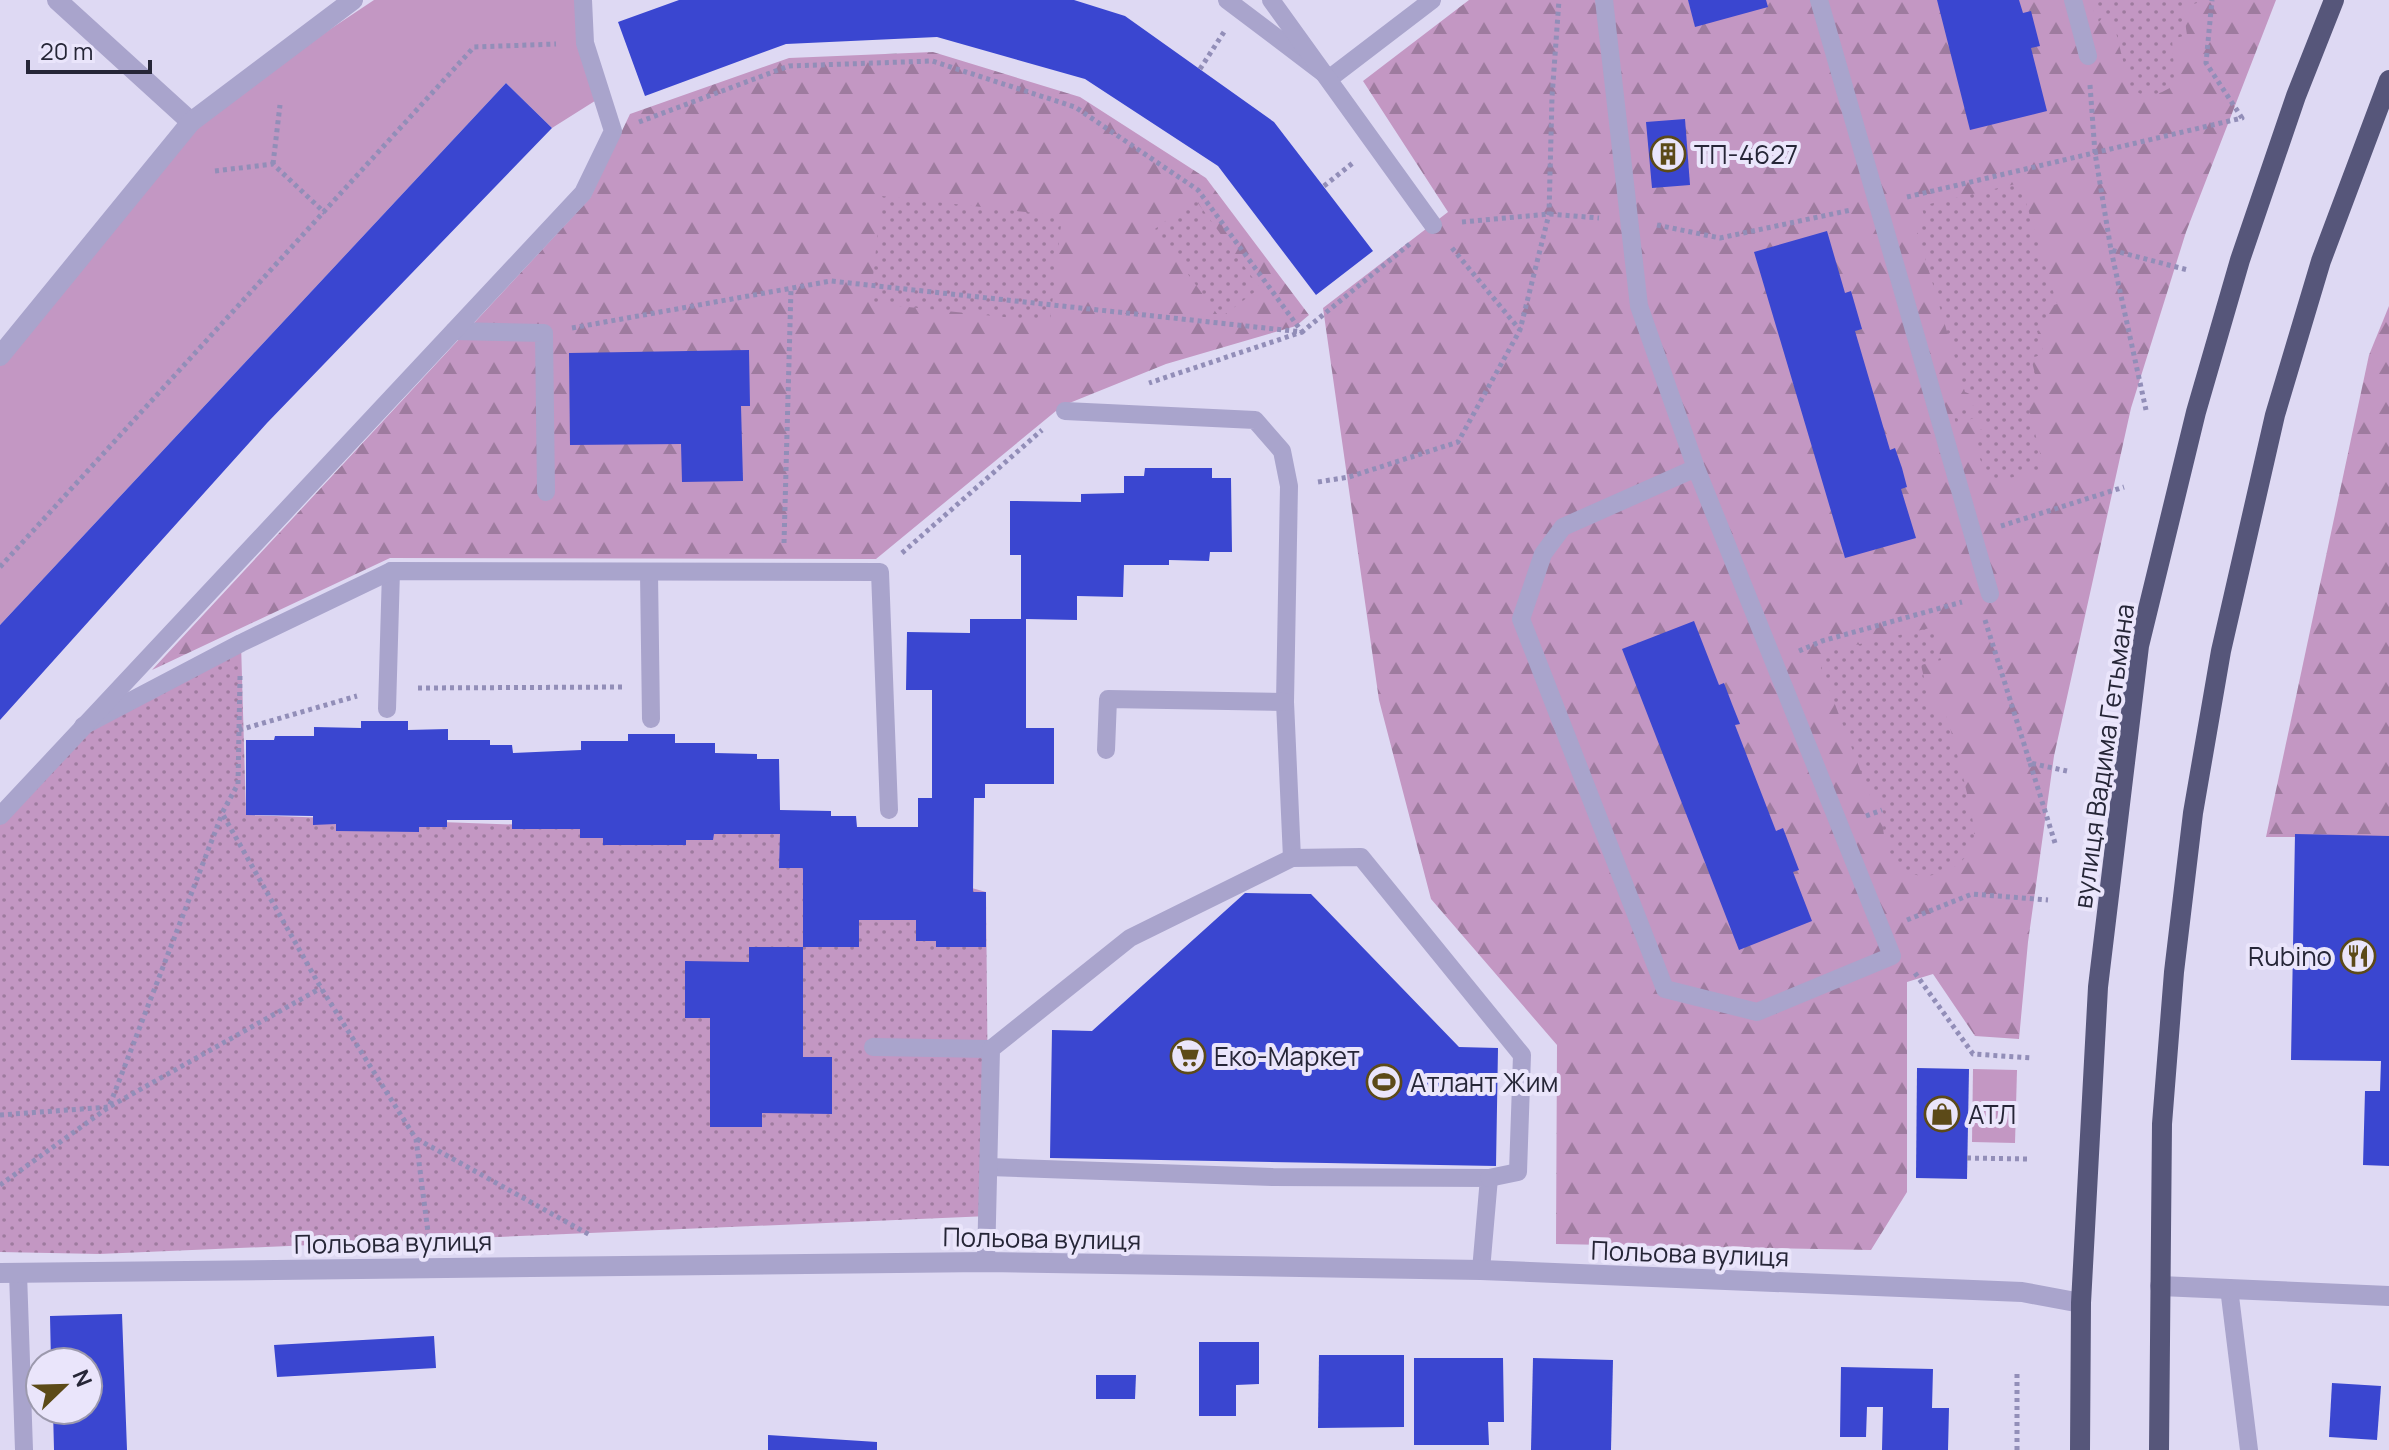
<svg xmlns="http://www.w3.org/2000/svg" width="2389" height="1450" font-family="Manrope,sans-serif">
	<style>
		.grass { fill: #c397c3 }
		.forest { fill: url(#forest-firs) }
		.park { fill: url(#park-dots) }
		.building { fill: #3a46d0 }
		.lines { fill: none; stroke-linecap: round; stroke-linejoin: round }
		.path { stroke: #928eb8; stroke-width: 5; stroke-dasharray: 4 4; stroke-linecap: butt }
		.lane { stroke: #a9a4cc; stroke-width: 18 }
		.street { stroke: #a9a4cc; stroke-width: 20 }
		.primary { stroke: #56567a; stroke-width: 20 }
		.labels { text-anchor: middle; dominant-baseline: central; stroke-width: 8; stroke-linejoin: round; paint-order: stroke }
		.poi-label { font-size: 26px; fill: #262637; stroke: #eae5fb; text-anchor: start }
		.street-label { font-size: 26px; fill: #262637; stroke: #eae5fb }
	</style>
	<defs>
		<pattern id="forest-firs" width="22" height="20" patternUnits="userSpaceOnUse" patternTransform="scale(2)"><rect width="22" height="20" fill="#c397c3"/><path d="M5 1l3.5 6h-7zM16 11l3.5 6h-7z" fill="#9e7b9f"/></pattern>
		<pattern id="park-dots" width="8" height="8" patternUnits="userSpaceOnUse" patternTransform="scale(2)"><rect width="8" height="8" fill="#c397c3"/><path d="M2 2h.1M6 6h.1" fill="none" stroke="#9e7b9f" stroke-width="1.8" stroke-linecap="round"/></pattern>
	</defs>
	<rect width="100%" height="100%" fill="#ded9f3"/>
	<g class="grass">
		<path d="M374,0H577L598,99L552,128L506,83L0,625V354L191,122Z"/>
		<path d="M1973,1069L2017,1070L2015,1143L1972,1142Z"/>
	</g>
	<g class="forest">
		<path d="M1469,0H2276L2186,232L2131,408L2054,756L2028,942L2019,1039L1975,1036L1933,974L1907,982V1192L1871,1250L1556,1244L1557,1045L1431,899L1379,700L1323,308L1448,212L1363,81Z"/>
		<path d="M933,52L1080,97L1206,178L1309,315L1296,326L1166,364L1062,406L876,559L390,558L152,670L590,198L630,114L789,58Z"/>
		<path d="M2389,306V837H2266L2369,355Z"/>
	</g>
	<g class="park">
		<path d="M2090,0H2197V3L2183,7L2187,35L2172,39L2175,84C2161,95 2142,102 2129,85L2113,20L2103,17L2098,23Z"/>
		<path d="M2020,183L2057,304L2044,308L2050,327L2037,331L2044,354L2031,358L2041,397L2027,401L2043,465L2038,470L1996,482C1982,473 1974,447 1978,431L1984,428L1980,416L1956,424L1953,413L1975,405L1972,395L1965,392L1915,224L1925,218L1921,206Z"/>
		<path d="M882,196L1062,216L1050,322L870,303Z"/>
		<path d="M1195,199L1260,288L1220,318L1155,229Z"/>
		<path d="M1934,627L1941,660L1921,665L1932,711L1945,714L1949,723C1954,744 1977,823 1974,839C1969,869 1925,887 1900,868C1893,863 1891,855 1888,847C1884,835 1881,829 1885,817L1879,803L1871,798L1821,668L1826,657L1825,652Z"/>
		<path d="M241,643L246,815L780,834L986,892L989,1216L99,1254L0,1252V816L83,726Z"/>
	</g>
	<g class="building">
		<path d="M679,0H1074L1125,16L1274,122L1373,251L1316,295L1218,166L1085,79L937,37L786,44L645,96L618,22Z"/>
		<path d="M1688,0H1766L1768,7L1695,27Z"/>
		<path d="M1937,0H2019L2023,13L2031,11L2040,46L2031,48L2047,111L1970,130Z"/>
		<path d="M506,83L552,128L267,423L0,720V625Z"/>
		<path d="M1685,119L1690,185L1652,188L1646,122Z"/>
		<path d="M1827,231L1845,293L1851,291L1862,329L1855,331L1890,450L1895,448L1902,468L1907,487L1901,489L1916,538L1845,558L1754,252Z"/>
		<path d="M749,350L750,406H741L743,481L682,482L681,444L570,445L569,353Z"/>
		<path d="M1145,468H1212V478H1231L1232,552H1210L1209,561L1169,560V565H1124L1123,597L1077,596V620L1026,619V728H1054V784H985V798H974L973,892H986V947H936V941H916V920H859V947H803V868H779L780,834H714L713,840H686V845H603V838H580V829H512V820H447V827H419V832L336,831V824L313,825V816L246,815V740H274L275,736H314V727L361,728V721H408V730L448,729V740H490V745H512L513,753L581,750V741H628V734H675V743H715V753L757,754V759H779L780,810L831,811V816H856L857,827H918V798H932V690H906L907,632L970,633V619H1021V555H1010V501L1081,502V494L1124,493V476H1144Z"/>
		<path d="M1694,621L1719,685L1724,683L1732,704L1740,724L1735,725L1776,831L1783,828L1799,870L1793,872L1812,921L1739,950L1622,649Z"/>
		<path d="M2295,834L2389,836V1166L2363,1165L2365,1091H2380L2381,1061L2291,1060Z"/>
		<path d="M1245,893L1311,894L1459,1047L1498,1048L1496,1166L1050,1158L1052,1030L1092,1031Z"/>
		<path d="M749,947H803V1057H832V1114L762,1113V1127H710V1018H685V961L749,962Z"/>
		<path d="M1917,1068L1969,1069L1967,1179L1916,1178Z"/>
		<path d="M122,1314L127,1450H54L53,1410H88V1362H51L50,1316Z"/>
		<path d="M434,1336L436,1368L277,1377L274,1345Z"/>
		<path d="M1199,1342H1259V1384L1236,1385V1416H1199Z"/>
		<path d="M1319,1355H1404V1427L1318,1428Z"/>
		<path d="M1414,1358H1503L1504,1422H1488L1489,1445H1414Z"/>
		<path d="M1533,1358L1613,1360L1611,1450H1531Z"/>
		<path d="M1841,1367L1933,1369L1932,1408H1949L1948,1450H1882L1883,1407H1867L1866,1437H1840Z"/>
		<path d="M1096,1375H1136L1135,1399H1096Z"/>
		<path d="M2332,1383L2381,1386L2377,1440L2329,1437Z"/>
		<path d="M768,1435L877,1442V1450H768Z"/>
	</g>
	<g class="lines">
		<g class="path">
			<path d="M1200,69L1224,32"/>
			<path d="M2090,85L2095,153L2111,250L2188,270"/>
			<path d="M639,122L789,66L932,61L1075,107L1198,190L1302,332L1149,383"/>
			<path d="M273,164L280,105"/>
			<path d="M215,171L273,164L325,213"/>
			<path d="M1324,186L1354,162"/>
			<path d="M1907,197L2242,118L2206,63L2212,0"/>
			<path d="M1462,222L1549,214L1599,218"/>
			<path d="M1657,225L1720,238L1851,210"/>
			<path d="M1452,248L1520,330"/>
			<path d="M2111,250L2146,410"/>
			<path d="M572,328L831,281L1302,332L1411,243"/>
			<path d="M1318,482L1349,477L1458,442L1520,330L1549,214L1552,97L1559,0"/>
			<path d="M2001,526L2124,487"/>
			<path d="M784,543L791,288"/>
			<path d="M902,553L1042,430"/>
			<path d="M0,567L474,47L556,44"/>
			<path d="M1985,620L2030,763L2067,771"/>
			<path d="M1799,651L1822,641L1962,602"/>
			<path d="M240,676L238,784L222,813L321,988L416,1139L429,1240"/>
			<path d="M418,688L624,687"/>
			<path d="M239,730L357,696"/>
			<path d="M2030,763L2055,843"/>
			<path d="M1866,816L1882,810"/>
			<path d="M1907,920L1972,894L2048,900"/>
			<path d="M1915,973L1973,1054L2032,1058"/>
			<path d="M0,1115L109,1107L222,814"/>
			<path d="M417,1139L590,1235"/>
			<path d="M1967,1158L2028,1159"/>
			<path d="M0,1185L109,1107L321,988"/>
			<path d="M2017,1450V1373"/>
		</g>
		<g class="lane">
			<path d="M1227,0L1330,78L1432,0"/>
			<path d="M1271,0L1433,225"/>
			<path d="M1604,0L1639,306L1696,468L1892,956L1757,1012L1665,989L1521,619L1543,554L1563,527L1696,468"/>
			<path d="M1819,0L1990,594"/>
			<path d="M2073,0L2088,56"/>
			<path d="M454,331L544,333L546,492"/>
			<path d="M1065,411L1255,420L1282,451L1289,486L1285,702L1292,858"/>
			<path d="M649,573L651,719"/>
			<path d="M387,709L391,571"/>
			<path d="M83,726L241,643L391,571L880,572L889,810"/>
			<path d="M1106,750L1108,699L1285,702"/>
			<path d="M0,816L583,193L613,131L585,43L583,0"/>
			<path d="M873,1047L991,1049"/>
			<path d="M989,1167L1273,1177L1489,1178L1481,1270"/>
			<path d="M986,1262L991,1049L1130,938L1292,858L1361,857L1522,1055L1518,1172L1489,1178"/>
			<path d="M18,1273L24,1450"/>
			<path d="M2229,1288L2249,1450"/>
		</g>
		<g class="street">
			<path d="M57,0L191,122"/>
			<path d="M0,356L191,122L353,0"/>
			<path d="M0,1273L986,1262L1481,1270L2022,1292L2081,1303"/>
			<path d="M2160,1286L2389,1296"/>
		</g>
		<g class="primary">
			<path d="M2080,1450L2081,1303L2098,987L2139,646L2196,412L2240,260L2296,96L2334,0"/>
			<path d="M2159,1450L2162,1124L2174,972L2193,813L2221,651L2275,415L2321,261L2389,80"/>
		</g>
	</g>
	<defs>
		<g id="building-ring" transform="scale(1.8)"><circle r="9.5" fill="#eae5fb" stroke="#5c4a18" stroke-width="1.5"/><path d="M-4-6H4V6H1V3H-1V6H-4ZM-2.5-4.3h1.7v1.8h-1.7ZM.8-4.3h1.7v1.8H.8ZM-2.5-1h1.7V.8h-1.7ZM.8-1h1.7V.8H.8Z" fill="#5c4a18"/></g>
		<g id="restaurant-ring" transform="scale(1.8)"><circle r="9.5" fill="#eae5fb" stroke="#5c4a18" stroke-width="1.5"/><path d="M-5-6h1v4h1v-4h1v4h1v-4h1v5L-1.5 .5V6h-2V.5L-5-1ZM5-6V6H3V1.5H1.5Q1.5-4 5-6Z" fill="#5c4a18"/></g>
		<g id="supermarket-ring" transform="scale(1.8)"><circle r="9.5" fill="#eae5fb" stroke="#5c4a18" stroke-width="1.5"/><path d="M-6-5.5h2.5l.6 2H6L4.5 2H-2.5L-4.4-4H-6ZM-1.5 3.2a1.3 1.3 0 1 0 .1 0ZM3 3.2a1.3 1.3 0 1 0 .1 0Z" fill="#5c4a18"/></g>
		<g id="stadium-ring" transform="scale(1.8)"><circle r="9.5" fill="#eae5fb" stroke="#5c4a18" stroke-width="1.5"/><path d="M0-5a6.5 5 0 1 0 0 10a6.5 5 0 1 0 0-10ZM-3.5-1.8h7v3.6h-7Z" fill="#5c4a18"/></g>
		<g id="shop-ring" transform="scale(1.8)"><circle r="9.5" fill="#eae5fb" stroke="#5c4a18" stroke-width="1.5"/><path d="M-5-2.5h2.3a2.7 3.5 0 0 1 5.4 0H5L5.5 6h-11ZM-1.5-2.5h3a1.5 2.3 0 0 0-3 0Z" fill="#5c4a18"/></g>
	</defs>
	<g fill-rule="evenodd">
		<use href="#building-ring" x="1668" y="154"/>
		<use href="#restaurant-ring" x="2358" y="956"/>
		<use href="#supermarket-ring" x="1188" y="1056"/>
		<use href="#stadium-ring" x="1384" y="1082"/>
		<use href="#shop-ring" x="1942" y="1114"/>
	</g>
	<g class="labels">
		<g class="poi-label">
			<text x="1694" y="154">ТП-4627</text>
			<text x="2332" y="956" text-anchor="end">Rubino</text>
			<text x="1214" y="1056">Еко-Маркет</text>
			<text x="1410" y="1082">Атлант Жим</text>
			<text x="1968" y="1114">АТЛ</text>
		</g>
		<g class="street-label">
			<text transform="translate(2103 756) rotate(-82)">вулиця Вадима Гетьмана</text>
			<text transform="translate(1042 1238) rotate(1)">Польова вулиця</text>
			<text transform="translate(393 1242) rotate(-1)">Польова вулиця</text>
			<text transform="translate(1690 1253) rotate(2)">Польова вулиця</text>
		</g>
	</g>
	<g transform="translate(64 1386) rotate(67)"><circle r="38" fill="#eae5fb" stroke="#9c99ad" stroke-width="2"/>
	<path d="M0-6L14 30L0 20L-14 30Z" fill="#5c4a18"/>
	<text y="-12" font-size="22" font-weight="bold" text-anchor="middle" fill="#262637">N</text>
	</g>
	<path d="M28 60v12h122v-12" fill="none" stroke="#262637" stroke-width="4"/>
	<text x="40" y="60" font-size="24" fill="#262637" stroke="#eae5fb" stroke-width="6" paint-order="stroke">20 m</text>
</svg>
